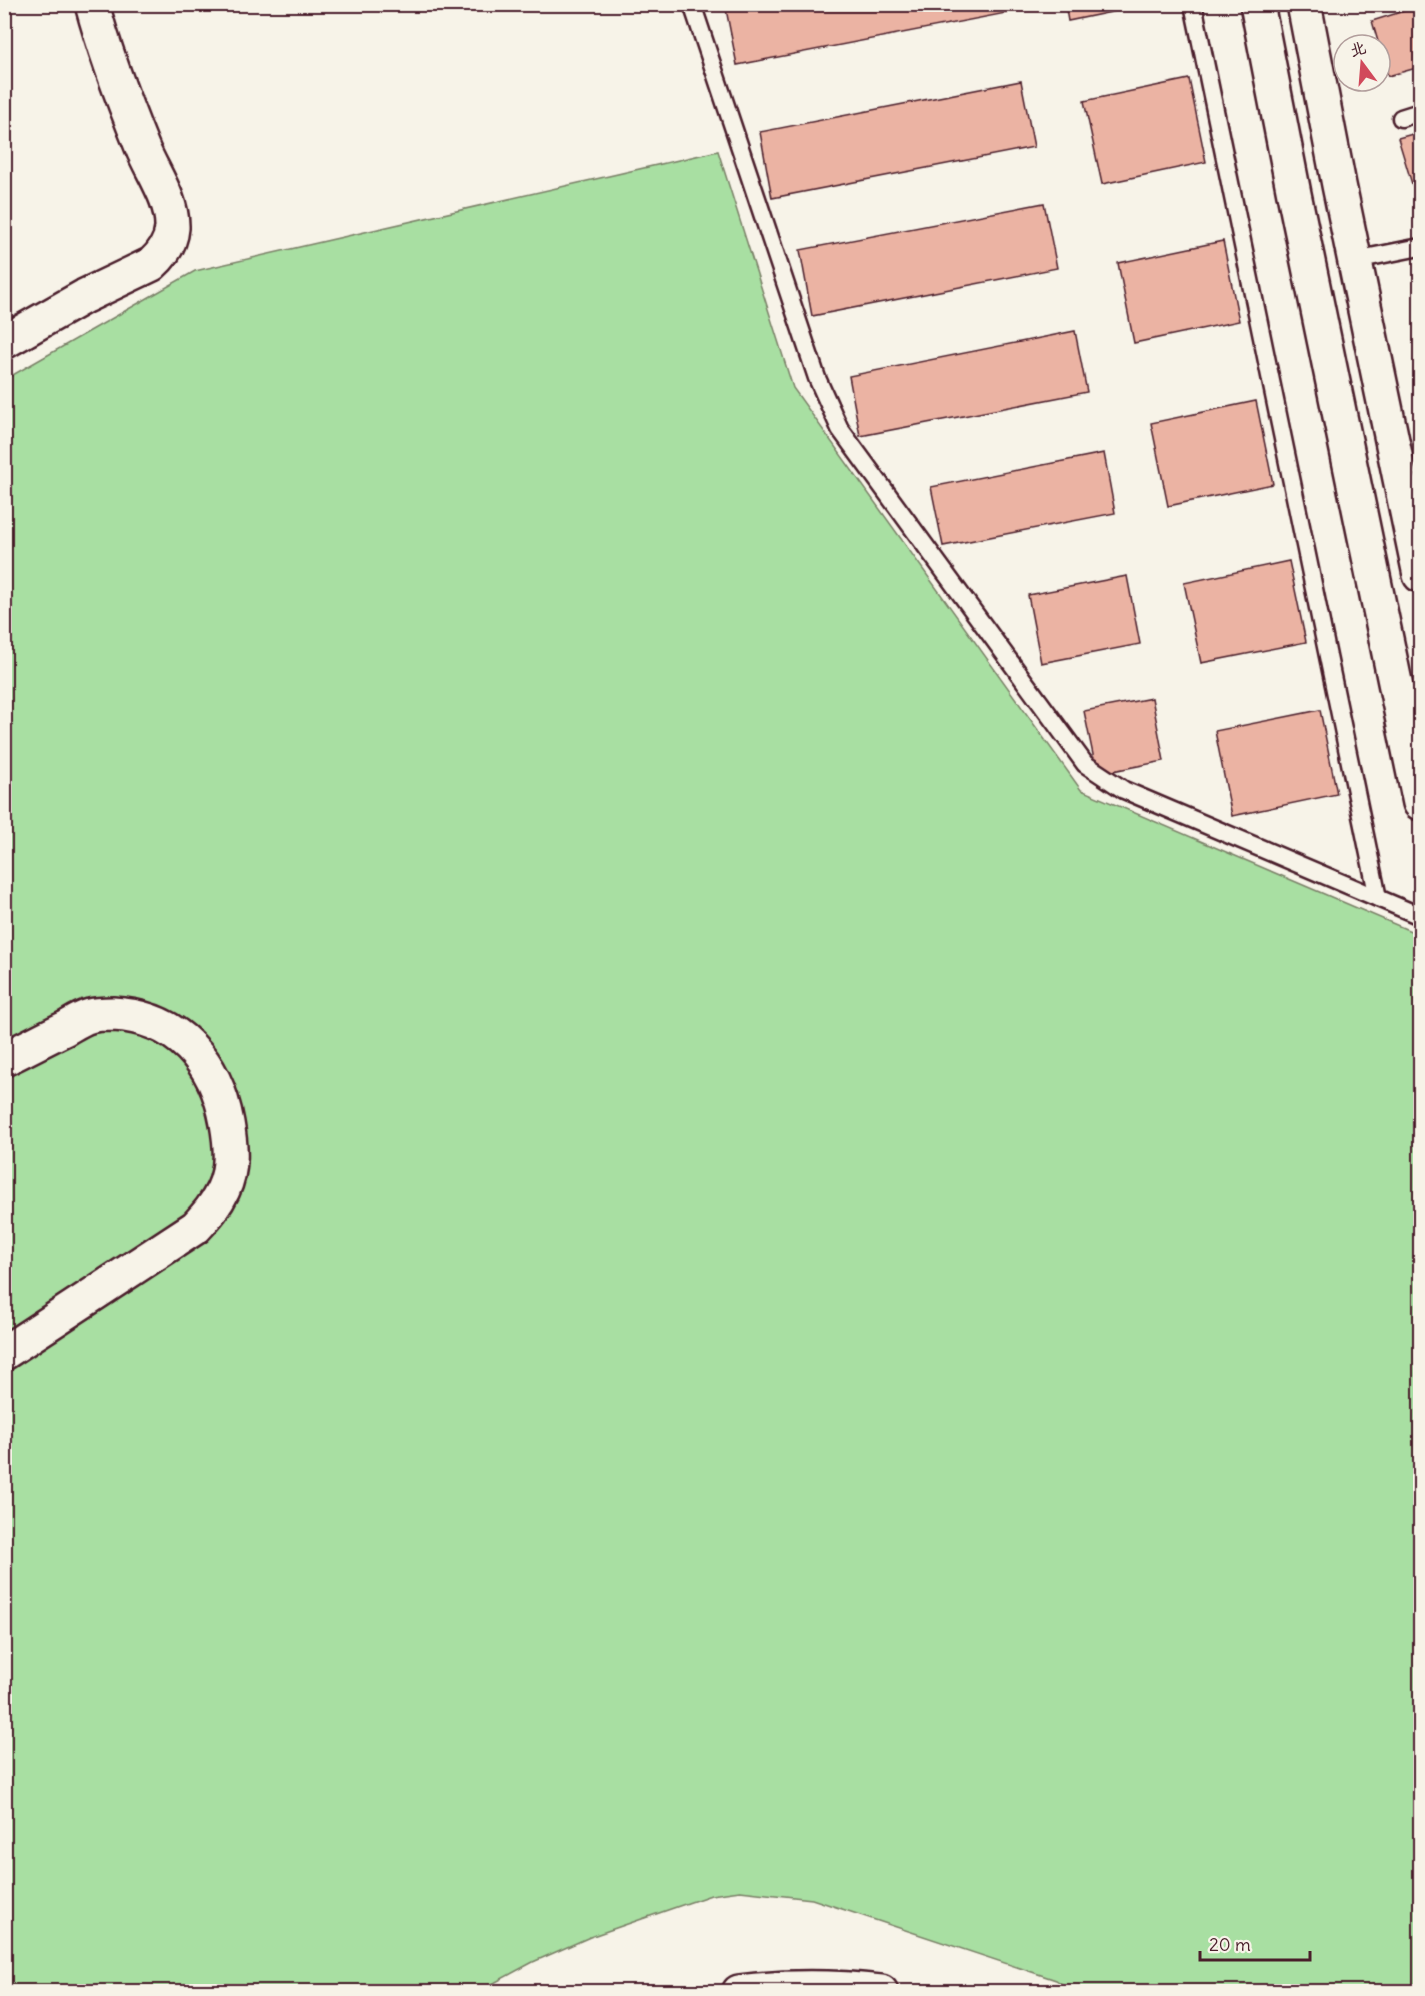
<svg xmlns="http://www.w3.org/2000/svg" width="1425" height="1996" font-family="Delius,'LXGW WenKai TC',sans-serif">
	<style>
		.green { fill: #a8dfa2; stroke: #797f66; stroke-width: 1.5 }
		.building { fill: #ebb3a3; stroke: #4a1f2b; stroke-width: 1.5 }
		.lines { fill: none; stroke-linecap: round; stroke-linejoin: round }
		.lane-casing { stroke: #4a1f2b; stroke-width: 21 }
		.street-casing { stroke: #4a1f2b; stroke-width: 38 }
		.secondary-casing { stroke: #4a1f2b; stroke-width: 38 }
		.lane { stroke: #f7f3e8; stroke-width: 16 }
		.street { stroke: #f7f3e8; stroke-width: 33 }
		.secondary { stroke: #f7f3e8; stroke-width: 33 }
	</style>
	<rect width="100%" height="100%" fill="#f7f3e8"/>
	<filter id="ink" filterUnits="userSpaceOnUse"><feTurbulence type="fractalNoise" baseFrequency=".0167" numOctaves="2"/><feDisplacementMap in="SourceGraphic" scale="12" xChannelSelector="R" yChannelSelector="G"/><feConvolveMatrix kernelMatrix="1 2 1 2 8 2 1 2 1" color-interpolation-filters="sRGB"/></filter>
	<g filter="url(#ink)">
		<path class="green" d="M718,151L793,388L1081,790L1420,935V1991H1072L1056,1980L812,1899L740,1891L711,1895L590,1937L533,1962L479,1991H5L4,380L195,271Z"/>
		<g class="building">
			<path d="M725,4H1004L1006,13L737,65Z"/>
			<path d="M1065,4H1150L1068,21Z"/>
			<path d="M1420,6V67L1388,76L1372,21Z"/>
			<path d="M1189,79L1206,162L1102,184L1084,101Z"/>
			<path d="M1021,81L1034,147L772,198L760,132Z"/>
			<path d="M1420,132V193L1415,194L1398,138Z"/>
			<path d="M1044,203L1057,268L812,316L800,250Z"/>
			<path d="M1223,241L1239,321L1134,343L1118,263Z"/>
			<path d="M1075,331L1087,392L860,436L849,376Z"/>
			<path d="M1256,401L1273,484L1168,506L1151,423Z"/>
			<path d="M1104,453L1115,513L943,546L931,487Z"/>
			<path d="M1289,561L1306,642L1201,663L1184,583Z"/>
			<path d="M1127,576L1140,644L1041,663L1028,595Z"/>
			<path d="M1152,698L1164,761L1097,774L1084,711Z"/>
			<path d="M1320,710L1337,794L1232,816L1215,731Z"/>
		</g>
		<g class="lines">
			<g class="lane-casing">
				<g id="lane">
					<path d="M692,4L817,378L840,429L1085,764L1124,790L1420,916"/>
					<path d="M1193,4L1378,898"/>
					<path d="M1401,118L1420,112"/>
					<path d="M1355,260L1420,247"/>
				</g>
			</g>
			<g class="street-casing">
				<g id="street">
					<path d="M4,342L85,296L152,264C162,255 171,242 172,228C173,200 152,172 142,147C123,100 105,53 92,4"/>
					<path d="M4,1059C25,1049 45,1038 66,1028C73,1024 82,1018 90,1016C97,1014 106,1014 113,1014C178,1017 216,1062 227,1123C231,1146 233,1169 223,1190C216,1205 207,1215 196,1227L4,1353"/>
				</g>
			</g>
			<g class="secondary-casing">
				<g id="secondary">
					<path d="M1257,4L1294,194L1420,803"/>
					<path d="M1304,4L1339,185L1420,575"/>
					<path d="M739,1992C789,1986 831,1986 881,1992"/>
				</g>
			</g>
			<use href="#lane" class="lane"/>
			<use href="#street" class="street"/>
			<use href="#secondary" class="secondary"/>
		</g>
	</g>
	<rect width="1425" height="1996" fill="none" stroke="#f7f3e8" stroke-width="24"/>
	<rect x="12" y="12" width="1401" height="1972" fill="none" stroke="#4a1f2b" stroke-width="2" filter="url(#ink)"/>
	<g transform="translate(1362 63) rotate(344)"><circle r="28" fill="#f7f3e8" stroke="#b29e9c" stroke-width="1.5"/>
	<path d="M0-4.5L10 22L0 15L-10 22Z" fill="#d1495b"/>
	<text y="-9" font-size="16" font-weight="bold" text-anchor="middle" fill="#4a1f2b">北</text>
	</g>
	<path d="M1200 1951v9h110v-9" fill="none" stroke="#4a1f2b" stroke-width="3"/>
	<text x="1209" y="1951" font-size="18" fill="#4a1f2b" stroke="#f7f3e8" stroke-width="4.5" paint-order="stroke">20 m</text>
</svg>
